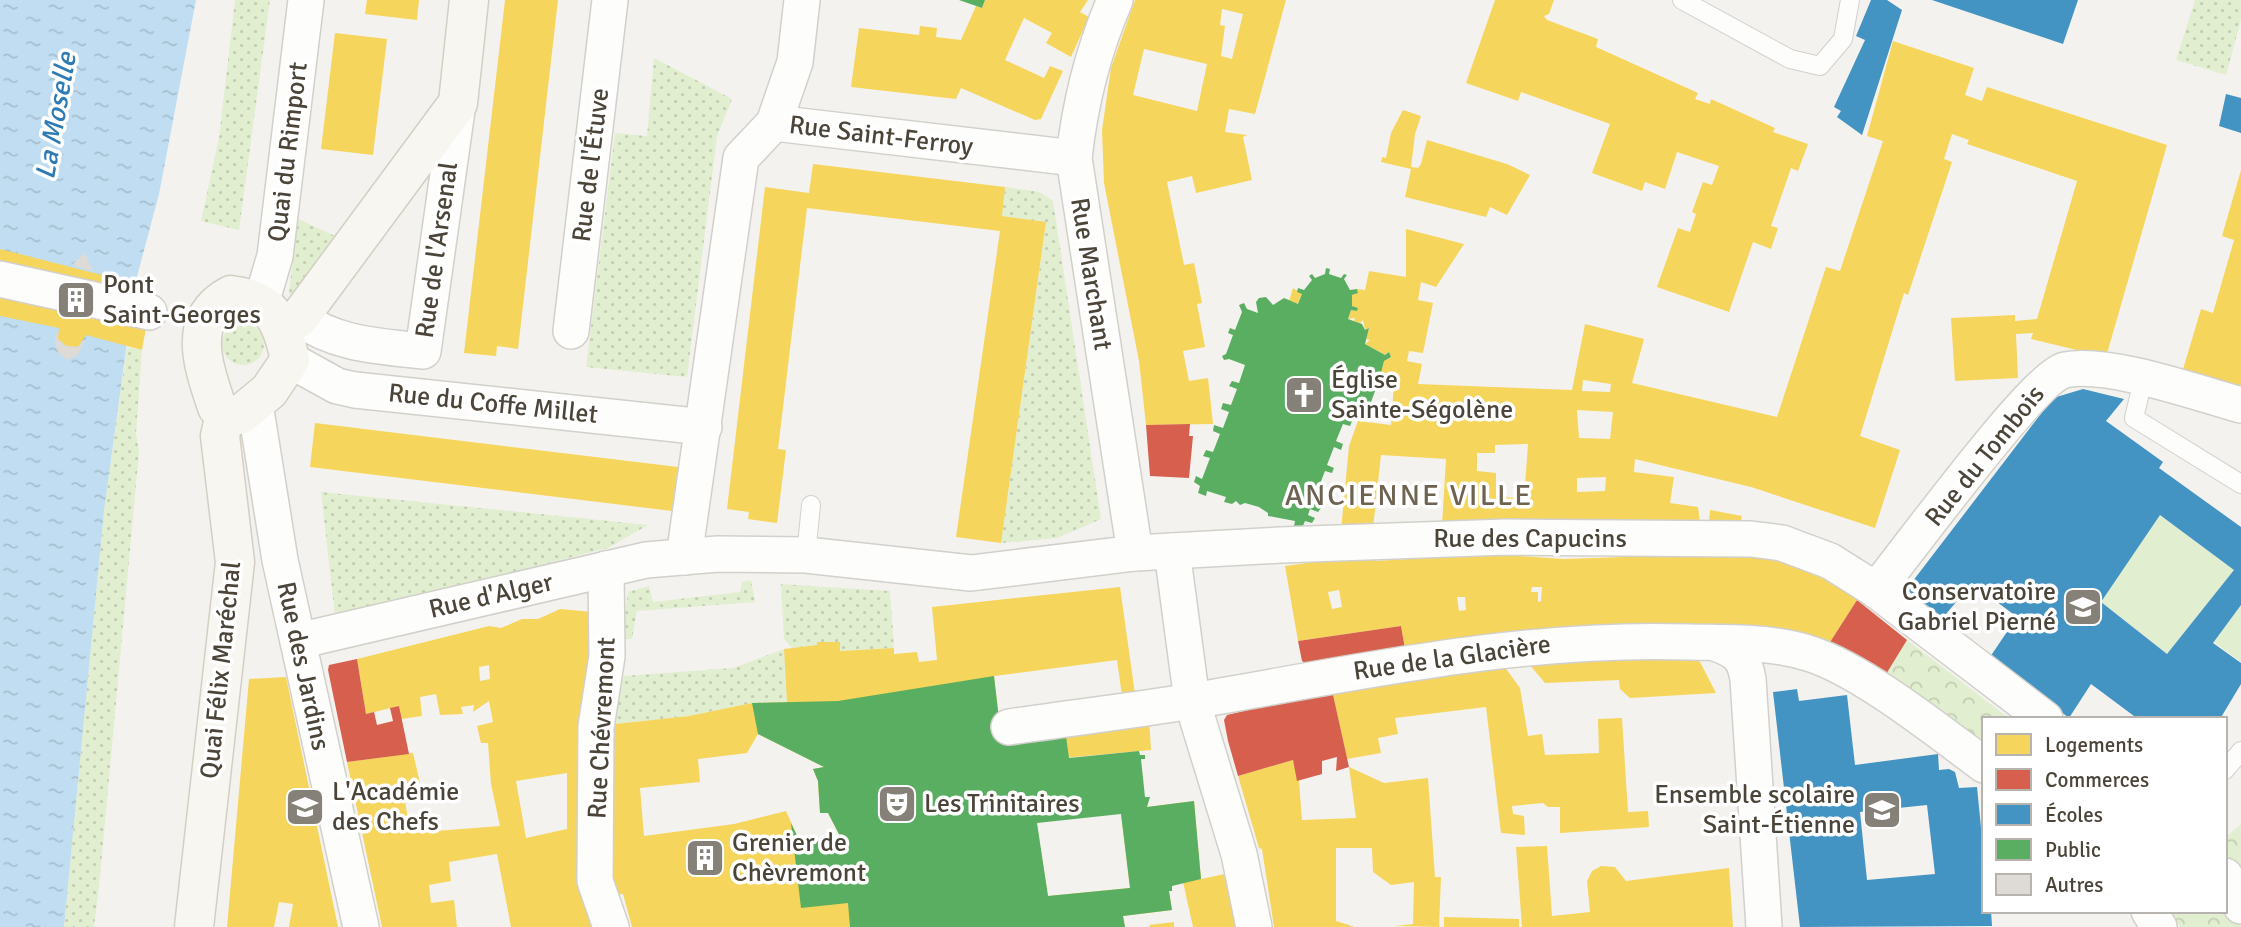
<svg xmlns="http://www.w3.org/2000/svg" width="2241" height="927" font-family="Signika,sans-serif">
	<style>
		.grass { fill: url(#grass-dots) }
		.park { fill: url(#park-crowns) }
		.garden { fill: #e1eecf }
		.water { fill: url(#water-ripples) }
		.homes { fill: #f6d55c; fill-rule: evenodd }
		.shops { fill: #d6604d }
		.schools { fill: #4393c3; fill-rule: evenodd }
		.public { fill: #5aae61; fill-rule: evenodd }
		.building { fill: #dedbd6 }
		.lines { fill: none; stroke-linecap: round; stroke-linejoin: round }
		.lane-casing { stroke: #d2d0cb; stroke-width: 20 }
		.street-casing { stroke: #d2d0cb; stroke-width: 38 }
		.secondary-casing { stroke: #d3cfc5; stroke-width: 41 }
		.lane { stroke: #fdfdfc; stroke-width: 18 }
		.street { stroke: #fdfdfc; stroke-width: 35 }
		.secondary { stroke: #f7f6f1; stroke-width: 38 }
		.labels { text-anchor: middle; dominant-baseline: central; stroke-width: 7; stroke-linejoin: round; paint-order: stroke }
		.street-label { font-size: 26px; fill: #4b4439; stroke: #fff }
		.poi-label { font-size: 26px; fill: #4b4439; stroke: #fff; text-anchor: start }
		.water-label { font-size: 28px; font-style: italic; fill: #2e7ab2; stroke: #fff }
		.quarter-label { font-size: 30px; letter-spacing: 2px; fill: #6e6250; stroke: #fff }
	</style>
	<defs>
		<pattern id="grass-dots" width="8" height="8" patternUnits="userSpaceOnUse" patternTransform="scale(1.75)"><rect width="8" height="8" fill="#e1eecf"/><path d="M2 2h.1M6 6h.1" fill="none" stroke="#c3cdb2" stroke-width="1.8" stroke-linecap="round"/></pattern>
		<pattern id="park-crowns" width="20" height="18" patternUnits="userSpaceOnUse" patternTransform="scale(1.75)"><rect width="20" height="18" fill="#e1eecf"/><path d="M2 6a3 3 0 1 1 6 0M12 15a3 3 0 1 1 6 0" fill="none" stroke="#c3cdb2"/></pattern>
		<pattern id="water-ripples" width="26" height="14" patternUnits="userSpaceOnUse" patternTransform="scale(1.75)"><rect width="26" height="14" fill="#c0ddf1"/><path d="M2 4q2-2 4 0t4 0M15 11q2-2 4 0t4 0" fill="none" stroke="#a6bfcf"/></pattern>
	</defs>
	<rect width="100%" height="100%" fill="#f4f2ee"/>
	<g class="grass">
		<path d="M235,0H270L239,230L201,221L219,138Z"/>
		<path d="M2195,0H2241V20L2226,75L2176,60Z"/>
		<path d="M654,58L732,99L717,136L687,377L586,367L615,133L647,136Z"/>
		<path d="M1005,187L1040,192L1053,201L1101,519L1057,538L1001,543L1046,223L1002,216Z"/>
		<path d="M298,219L337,237L293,295L289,293Z"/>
		<circle cx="243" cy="344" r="21"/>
		<path d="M127,347L142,350L136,433L139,452L99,887L94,927H64L104,511Z"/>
		<path d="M321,492L648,525L608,548L335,616Z"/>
		<path d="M751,580L755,602L637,611L632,639H622L628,592L649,586L653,602L740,592L742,582Z"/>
		<path d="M781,584L890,591L894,648L840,651V642H818L817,645L792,648L784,639Z"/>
		<path d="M784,649L787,702L752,703L689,716L606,725L624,676L733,668Z"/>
	</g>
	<g class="park">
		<path d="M1907,640L2010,719H1984V750L1880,684Z"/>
		<path d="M2241,824V927H2180L2169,911H2225V838Z"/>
	</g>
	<g class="garden">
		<path d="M2160,515L2234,570L2167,654L2101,602Z"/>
		<path d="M2241,605V662L2214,642Z"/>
	</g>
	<path class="water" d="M0,0H196L159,194L135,284L104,511L64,927H0Z"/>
	<g class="homes">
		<path d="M367,0H419L417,20L365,14Z"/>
		<path d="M505,0H558L518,349L497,346L496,356L464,353Z"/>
		<path d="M985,0H1088L1080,12L1089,17L1071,57L1046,43L1052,33L1024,18L1005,60L1044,78L1050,66L1063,71L1041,119L1035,120L961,88L956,99L851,87L859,28L919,35L920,26L937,28L936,37L961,40L976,6L982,8Z"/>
		<path d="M1135,0H1286L1255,114L1229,109L1225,132L1247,135L1243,137L1252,180L1196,193L1192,176L1167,182L1184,265L1194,263L1202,303L1197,304L1205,347L1183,351L1189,381L1208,378L1213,424L1146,425L1139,361L1104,183L1102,130L1111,68ZM1222,9L1243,14L1232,59L1221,56L1225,26L1220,25ZM1144,49L1207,64L1197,111L1133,95Z"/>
		<path d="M1495,0H1554L1549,14L1544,16L1547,20L1598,39L1596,47L1698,93L1695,99L1710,104L1711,99L1775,128L1773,132L1808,144L1798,171L1791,168L1771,226L1778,228L1771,249L1753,242L1729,312L1657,287L1678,228L1690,232L1696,214L1692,212L1703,182L1712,185L1719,166L1677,152L1665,189L1645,182L1642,191L1592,173L1610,124L1521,92L1518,101L1466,83Z"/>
		<path d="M335,33L387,39L373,155L321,149Z"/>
		<path d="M1893,41L1974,68L1965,95L1982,101L1987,87L2167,145L2106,357L2031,339L2033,333L2016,334L2018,378L1955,381L1951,318L2015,315V321L2037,319L2077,181L1967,144L1969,140L1952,134L1944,159L1952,162L1908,295L1904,293L1860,436L1900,450L1875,528L1751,487L1635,459L1634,472L1674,477L1670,503L1698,507L1700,522L1442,525L1446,459L1381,455L1373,528L1341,531L1349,446L1358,421L1391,425L1394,383L1380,377L1384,361L1391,357L1389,352L1385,355L1365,344L1370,340L1366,339L1369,328L1365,330L1363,320L1360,323L1354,321L1355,318L1348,319L1351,310L1357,311L1358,308L1352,306V295L1358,293L1357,289L1365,290L1369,271L1406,277V229L1464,244L1436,287L1421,282L1418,300L1433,303L1423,353L1409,351L1407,361L1422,364L1418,384L1572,390L1585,324L1644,339L1632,383L1777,417L1826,267L1840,271L1883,141L1867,136ZM1583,380L1611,384L1610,392L1582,391ZM1577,410L1613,412L1610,439L1579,438ZM1528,444L1524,499L1496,496V473L1477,471V453H1495V445ZM1606,477L1605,491L1577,492V478Z"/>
		<path d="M1403,110L1421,116L1415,134L1411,167L1418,168L1421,164L1427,140L1507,164L1530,175L1507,215L1490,207L1486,217L1405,197L1411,169L1381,162L1382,157L1386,158L1391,133Z"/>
		<path d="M813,164L1005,187L1002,216L1046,222L1001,543L956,537L1000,231L807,208L778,449L786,450L777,523L748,519L749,512L727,509L765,187L809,193Z"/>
		<path d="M2241,170V391L2181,376L2201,309L2213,313L2234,240L2222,236Z"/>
		<path d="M0,249L153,288L142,350L86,335L78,347L66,346L58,339L59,328L0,316Z"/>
		<path d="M1293,288L1302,294L1298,304L1289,301Z"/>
		<path d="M315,423L678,467L672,511L310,467Z"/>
		<path d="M1710,510L1742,516L1741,521L1709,522Z"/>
		<path d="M1374,554L1375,561L1491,554L1563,559L1686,555L1774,558L1838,585L1857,600L1825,650L1767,629L1683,624H1623L1405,649L1401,626L1298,641L1285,566ZM1532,587H1542L1541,601L1538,602V592H1531ZM1339,590L1342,607L1332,609L1328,592ZM1457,597H1465L1466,610L1459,611Z"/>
		<path d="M1120,587L1136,701L1123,703L1117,660L994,676L1001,736L1149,719L1151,750L1063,758V762L1029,765V770L991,774L973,787L976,807L1000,817L1035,813L1048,896L1130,888L1121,814L1147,811V807L1194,801L1201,879L1230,873L1242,927H1193L1183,882L1172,886V891H1169L1172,910L1123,916L1125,927H632L623,894L609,896L604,877L614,875L606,835V725L689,716L752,703L787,702L784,649L817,645V642H840V651L894,648V654L917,652L919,662L937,660L932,607ZM758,734L824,767L813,769L818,781L820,813H828L842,840L800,842L786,811L734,824L644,836L640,788L700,782L698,759L747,753ZM942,744L950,804H947L959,885L879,894L872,750Z"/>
		<path d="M560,609L593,612L596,927H511L497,854L449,862L451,881L429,885L431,903L454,900L457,927H382L347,762L413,753L420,783L403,787L410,833L500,826L491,784L488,743H481L477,726L493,722L489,701L473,712L474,705L461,707L463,714L440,715L436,694L420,697L422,716L401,719L399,706L366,714L357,659L489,626L501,628L522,619H538ZM489,665L490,679L480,681L479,667ZM567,773V829L526,838L516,781Z"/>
		<path d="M1687,653L1700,662L1716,693L1630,698L1620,689L1619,680L1545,683L1529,664Z"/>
		<path d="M1504,666L1520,688L1528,736L1542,734L1545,755L1599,753L1598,719L1622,718L1628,812L1648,811L1649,827L1560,833V807H1548L1543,803L1512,806L1513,814L1524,816L1525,835L1501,833L1486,707L1395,718L1398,734L1378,738L1381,753L1347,759L1332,690Z"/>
		<path d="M286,677L338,927H289L293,904L279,902L274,927H227L249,679Z"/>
		<path d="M1293,760L1299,781L1302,820L1356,818L1349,767L1384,783L1428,778L1435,877H1441L1439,927L1395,926L1413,924L1414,882L1391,885L1373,872L1372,848H1336V921L1355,927H1274L1262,849L1259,848L1238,776Z"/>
		<path d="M1547,846L1552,916L1590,912L1587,881L1592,871L1601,866L1615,867L1626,881L1729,868L1733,927H1522L1516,847Z"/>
		<path d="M1444,917L1519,919V927H1444Z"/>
		<path d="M1174,922V927H1150L1149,925Z"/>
	</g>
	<g class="shops">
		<path d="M1190,424L1189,436H1193L1189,478L1150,476L1146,425Z"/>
		<path d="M1857,600L1907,640L1880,684L1825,650Z"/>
		<path d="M1401,626L1405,649L1313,668L1302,661L1298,641Z"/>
		<path d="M357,659L366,714L374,712L377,725L393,721L390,708L399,706L409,754L347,762L328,670L329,665Z"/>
		<path d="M1332,690L1349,767L1336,771L1337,757L1322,761V774L1297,781L1293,760L1238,776L1228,741L1224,720L1227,715Z"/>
	</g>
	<g class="schools">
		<path d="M1871,0H1887L1902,10L1862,135L1837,117L1841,111L1834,107L1865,40L1856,36Z"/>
		<path d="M1932,0H2078L2063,44Z"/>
		<path d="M2226,94L2241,98V133L2219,126Z"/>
		<path d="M2083,389L2124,399L2106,421L2163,462L2159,468L2241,527V605L2213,643L2241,663V684L2220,719H2138L2091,684L2069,718L1990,657L2017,617L1972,583L1941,620L1907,594L1906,590L2053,398ZM2160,515L2234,570L2167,654L2101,602Z"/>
		<path d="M1797,689L1799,701L1847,695L1855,765L1938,754L1939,770L1949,769L1955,772L1959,788L1977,787L1984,858V911H1991L1992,926L1800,927L1773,692ZM1927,805L1935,874L1867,880L1860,812Z"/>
	</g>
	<g class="public">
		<path d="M959,0H985L982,8Z"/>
		<path d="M1326,268L1330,269L1329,274L1341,278L1344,274L1347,275L1344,279L1350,290L1357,289L1358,293L1352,295V306L1358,308L1357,311L1351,310L1348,319L1362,324L1365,330L1369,328L1365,344L1385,355L1389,352L1391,357L1384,361L1380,377L1387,379L1384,385L1378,383L1371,402L1373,408L1369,411L1365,404L1351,401L1345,418L1352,421L1350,426L1343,424L1336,441L1343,444L1341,450L1334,447L1327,465L1334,468L1332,473L1325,471L1318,489L1325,491V503L1318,512L1310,509L1308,515L1315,518L1312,523L1305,521L1302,528L1294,526L1295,521L1268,516V513L1259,507L1245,503L1240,505L1236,501L1232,504L1224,502L1226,497L1207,491L1206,496L1198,493L1200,486L1194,482L1196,476L1202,479L1210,458L1203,456L1206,450L1213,452L1220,434L1213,431L1214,425L1223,428L1229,412L1221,409L1223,403L1231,405L1237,389L1229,386L1232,381L1239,383L1245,365L1229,359L1224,360L1222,356L1226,354L1233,335L1228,333L1230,328L1235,330L1242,312L1239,305L1244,303L1247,309L1258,313L1256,302L1259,298L1266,297L1273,305L1284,298L1298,304L1302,294L1297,292L1298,288L1304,290L1312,280L1309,276L1312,274L1315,278L1325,274Z"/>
		<path d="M994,676L1001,736L1065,729L1069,758L1139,751L1140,755H1145V759H1141L1145,797H1150L1147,807L1194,801L1201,879L1172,886V891H1169L1172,910L1123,916L1125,927H850L848,903L801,908L791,823L800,842L842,840L828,813H820L818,781L813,769L824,767L758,734L752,703L838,701ZM1121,814L1130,888L1048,896L1037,823Z"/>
	</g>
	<g class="building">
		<path d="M85,253L93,271L72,265Z"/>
		<path d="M57,330L58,339L66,346L78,347L86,339L77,356L67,360L58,352L55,340Z"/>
	</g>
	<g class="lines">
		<g class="lane-casing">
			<g id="lane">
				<path d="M1682,0L1790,59L1820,66L1843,39L1850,0"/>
				<path d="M2143,380L2134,418L2241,484"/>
				<path d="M806,555L811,505"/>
				<path d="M2225,770L2241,751"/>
			</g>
		</g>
		<g class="street-casing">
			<g id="street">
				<path d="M1115,0C1093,51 1080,103 1074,158L1135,553"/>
				<path d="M774,123L1074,158"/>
				<path d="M0,279L149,312"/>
				<path d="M261,303L275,256L306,0"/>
				<path d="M299,318C337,345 378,346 423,351L458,103"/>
				<path d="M571,331L610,0"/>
				<path d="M290,360L337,386L355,390L704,427"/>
				<path d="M255,404L280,560L361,927"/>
				<path d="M1172,551L1192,701L1239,854L1254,927"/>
				<path d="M684,557L741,158L774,123L795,62L802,0"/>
				<path d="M606,569L607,656L596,727L595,881L611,927"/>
				<path d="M1876,590C1905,555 2034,377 2065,370C2108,361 2197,393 2241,405"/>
				<path d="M298,641L646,560L718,554L806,555L971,573L1135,553L1281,545L1506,537L1751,539L1782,543L1830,561L1876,590L2045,719"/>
				<path d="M1715,643C1737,651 1744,656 1748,679L1764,927"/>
				<path d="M1009,727C1070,718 1131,711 1192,701C1357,673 1522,636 1690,642C1730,643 1772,641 1811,654C1863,671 1938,731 1984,765"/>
				<path d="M2225,876L2241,906"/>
				<path d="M2149,911L2159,927"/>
			</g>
		</g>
		<g class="secondary-casing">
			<g id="secondary">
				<path d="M231,295C274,300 282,322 290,360L269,391L240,415L225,414L217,407C204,368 185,319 231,295Z"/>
				<path d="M283,327L299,318L458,103L469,0"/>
				<path d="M194,927L235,562L220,436L225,414"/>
			</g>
		</g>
		<use href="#lane" class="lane"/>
		<use href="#street" class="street"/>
		<use href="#secondary" class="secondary"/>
	</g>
	<defs>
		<g id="building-square" transform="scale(2.0125)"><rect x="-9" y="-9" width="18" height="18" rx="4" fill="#868178" stroke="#fff"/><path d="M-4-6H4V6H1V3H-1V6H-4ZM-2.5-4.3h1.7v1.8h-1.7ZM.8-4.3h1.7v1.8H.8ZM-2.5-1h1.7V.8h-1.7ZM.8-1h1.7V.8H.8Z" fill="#fff"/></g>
		<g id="church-square" transform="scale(2.0125)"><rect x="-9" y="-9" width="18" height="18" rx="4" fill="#868178" stroke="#fff"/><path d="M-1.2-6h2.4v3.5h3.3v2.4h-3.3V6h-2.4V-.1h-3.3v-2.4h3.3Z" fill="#fff"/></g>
		<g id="university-square" transform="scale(2.0125)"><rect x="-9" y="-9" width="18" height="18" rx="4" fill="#868178" stroke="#fff"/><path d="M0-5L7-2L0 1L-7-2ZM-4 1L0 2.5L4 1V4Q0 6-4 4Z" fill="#fff"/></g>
		<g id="theatre-square" transform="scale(2.0125)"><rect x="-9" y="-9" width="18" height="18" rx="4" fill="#868178" stroke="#fff"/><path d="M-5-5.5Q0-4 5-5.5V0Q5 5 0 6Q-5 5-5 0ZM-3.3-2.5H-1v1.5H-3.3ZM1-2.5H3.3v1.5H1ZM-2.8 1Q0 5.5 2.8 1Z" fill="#fff"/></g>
		<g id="school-square" transform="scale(2.0125)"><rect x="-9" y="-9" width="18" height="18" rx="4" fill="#868178" stroke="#fff"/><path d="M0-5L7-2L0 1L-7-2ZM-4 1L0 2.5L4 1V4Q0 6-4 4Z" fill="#fff"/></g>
	</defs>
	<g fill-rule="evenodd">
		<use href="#building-square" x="76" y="300"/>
		<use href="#church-square" x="1304" y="395"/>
		<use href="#university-square" x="2083" y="607"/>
		<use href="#theatre-square" x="897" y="804"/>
		<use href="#university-square" x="305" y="807"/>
		<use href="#school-square" x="1882" y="810"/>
		<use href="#building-square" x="705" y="858"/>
	</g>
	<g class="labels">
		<g class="street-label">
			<text transform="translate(881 136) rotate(7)">Rue Saint-Ferroy</text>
			<text transform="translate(288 152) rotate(-83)">Quai du Rimport</text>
			<text transform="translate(591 165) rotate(-83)">Rue de l'Étuve</text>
			<text transform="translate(437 250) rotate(-82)">Rue de l'Arsenal</text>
			<text transform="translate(1091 274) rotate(81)">Rue Marchant</text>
			<text transform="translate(493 404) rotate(6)">Rue du Coffe Millet</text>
			<text transform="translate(1985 456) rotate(-51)">Rue du Tombois</text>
			<text x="1530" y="539">Rue des Capucins</text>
			<text transform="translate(491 596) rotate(-13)">Rue d'Alger</text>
			<text transform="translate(1452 658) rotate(-8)">Rue de la Glacière</text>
			<text transform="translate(303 666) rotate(78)">Rue des Jardins</text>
			<text transform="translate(221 670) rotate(-84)">Quai Félix Maréchal</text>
			<text transform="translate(602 728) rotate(-87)">Rue Chévremont</text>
		</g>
		<g class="poi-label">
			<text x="103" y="285">Pont<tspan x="103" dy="30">Saint-Georges</tspan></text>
			<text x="1331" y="380">Église<tspan x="1331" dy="30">Sainte-Ségolène</tspan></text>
			<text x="2056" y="592" text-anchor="end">Conservatoire<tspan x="2056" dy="30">Gabriel Pierné</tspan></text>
			<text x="332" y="792">L'Académie<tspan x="332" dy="30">des Chefs</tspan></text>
			<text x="1855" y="795" text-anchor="end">Ensemble scolaire<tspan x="1855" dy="30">Saint-Étienne</tspan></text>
			<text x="924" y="804">Les Trinitaires</text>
			<text x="732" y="843">Grenier de<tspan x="732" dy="30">Chèvremont</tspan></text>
		</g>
		<g class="water-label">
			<text transform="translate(56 116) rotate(-80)">La Moselle</text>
		</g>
		<g class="quarter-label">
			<text x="1409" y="495">ANCIENNE VILLE</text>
		</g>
	</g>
	<rect x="1982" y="717" width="245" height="196" fill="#ffffff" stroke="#b7b4b0" stroke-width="2"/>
	<rect x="1996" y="734" width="35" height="21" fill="#f6d55c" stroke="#b7b4b0" stroke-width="2"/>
	<text x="2045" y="752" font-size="21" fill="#4b4439">Logements</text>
	<rect x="1996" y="769" width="35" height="21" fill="#d6604d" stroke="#b7b4b0" stroke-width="2"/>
	<text x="2045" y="787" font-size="21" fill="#4b4439">Commerces</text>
	<rect x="1996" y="804" width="35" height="21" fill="#4393c3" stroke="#b7b4b0" stroke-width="2"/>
	<text x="2045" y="822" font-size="21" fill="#4b4439">Écoles</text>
	<rect x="1996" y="839" width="35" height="21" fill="#5aae61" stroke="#b7b4b0" stroke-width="2"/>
	<text x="2045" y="857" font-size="21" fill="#4b4439">Public</text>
	<rect x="1996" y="874" width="35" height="21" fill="#dedbd6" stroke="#b7b4b0" stroke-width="2"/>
	<text x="2045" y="892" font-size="21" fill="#4b4439">Autres</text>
</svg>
